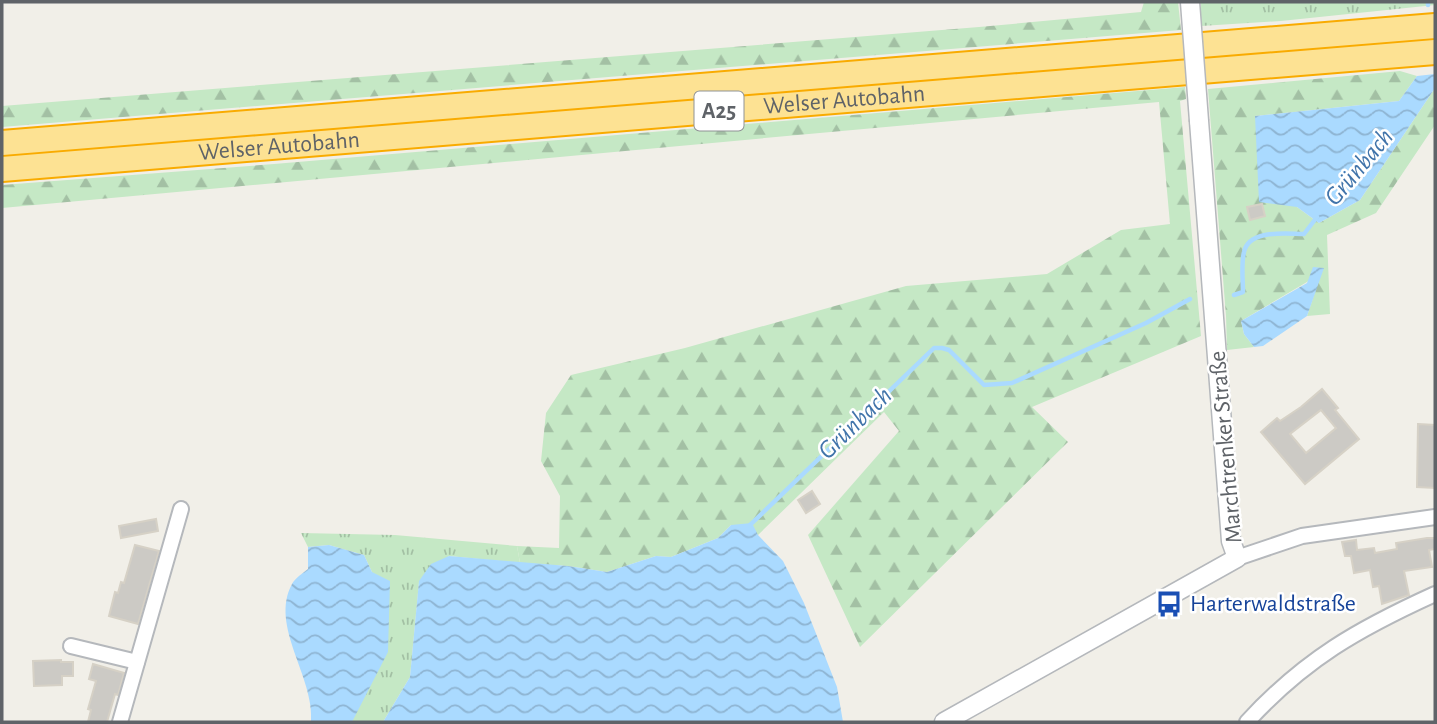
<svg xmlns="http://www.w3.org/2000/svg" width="1437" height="724" font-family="'Alegreya Sans',sans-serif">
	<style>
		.grass { fill: url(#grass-tufts) }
		.forest { fill: url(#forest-firs) }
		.water { fill: url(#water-waves) }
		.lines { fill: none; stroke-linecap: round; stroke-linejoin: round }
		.stream { stroke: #aadaff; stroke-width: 4.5 }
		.building { fill: #cccac5; stroke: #d6d1c6; stroke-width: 2; fill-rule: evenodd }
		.minor-casing { stroke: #b5b8bc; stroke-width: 18 }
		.tertiary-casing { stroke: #b5b8bc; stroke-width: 21 }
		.motorway-casing { stroke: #f9ab00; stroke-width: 28 }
		.minor { stroke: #fff; stroke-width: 14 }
		.tertiary { stroke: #fff; stroke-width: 18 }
		.motorway { stroke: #fde293; stroke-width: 24 }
		.tertiary-bridge-casing { stroke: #b5b8bc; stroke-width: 21; stroke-linecap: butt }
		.tertiary-bridge { stroke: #fff; stroke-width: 18 }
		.labels { text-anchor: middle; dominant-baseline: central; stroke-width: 5; stroke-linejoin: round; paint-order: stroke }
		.shield { fill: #fff; stroke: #8f9295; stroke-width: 2 }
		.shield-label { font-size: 23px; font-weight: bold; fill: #5f6368 }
		.street-label { font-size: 24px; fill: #5f6368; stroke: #fff }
		.transit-label { font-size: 24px; fill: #164399; stroke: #fff; text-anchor: start }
		.water-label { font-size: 26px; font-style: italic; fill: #4174aa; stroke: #fff }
	</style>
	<defs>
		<pattern id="grass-tufts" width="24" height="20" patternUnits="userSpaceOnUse" patternTransform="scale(1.75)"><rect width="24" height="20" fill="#c5e8c5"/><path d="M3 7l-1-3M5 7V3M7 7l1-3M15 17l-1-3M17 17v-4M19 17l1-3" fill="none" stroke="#a3c0a4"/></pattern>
		<pattern id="forest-firs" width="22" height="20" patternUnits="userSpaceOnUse" patternTransform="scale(1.75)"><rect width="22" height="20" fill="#c5e8c5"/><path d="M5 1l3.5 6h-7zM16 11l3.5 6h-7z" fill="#a3c0a4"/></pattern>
		<pattern id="water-waves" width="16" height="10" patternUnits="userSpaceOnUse" patternTransform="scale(1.75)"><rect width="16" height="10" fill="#aadaff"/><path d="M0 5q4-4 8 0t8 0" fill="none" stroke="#8eb4d2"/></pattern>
	</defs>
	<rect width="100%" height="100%" fill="#f1efe8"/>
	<g class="grass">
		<path d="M1201,2H1435V5L1281,21L1201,26Z"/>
		<path d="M301,533L395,535L517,546L520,563L449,556L419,582L410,677L383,722H352L372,572L364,555L329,545L308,547Z"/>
	</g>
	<g class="forest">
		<path d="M1144,2H1178L1181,30L2,127V106L979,27L1141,12Z"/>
		<path d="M1400,71L1417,76L1399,101L1255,116L1297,207L1319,223L1360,200L1435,88V125L1376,213L1327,235L1330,314L1307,316L1323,268L1307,282L1241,321L1244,334L1254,347L1227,350L1226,316L1208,89Z"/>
		<path d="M1185,87L1186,99L1180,101L1201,336L1032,407L1068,442L860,647L808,535L899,431L884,412L758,535L731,525L718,538L671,557L656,556L607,572L568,566L520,563L517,546L559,548L560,496L541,461L546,413L571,375L685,348L906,286L1047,274L1121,230L1170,224L1159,102L2,208V185L274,164Z"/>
	</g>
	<g class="water">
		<path d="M1435,74V88L1360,200L1319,223L1297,207L1259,202L1255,116L1399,101L1417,76Z"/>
		<path d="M1313,267L1324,268L1307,316L1263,346L1254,347L1244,334L1241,321L1307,283Z"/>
		<path d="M752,523L758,535L783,561L804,603L837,687L843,722H383L410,677L419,581L431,564L449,556L568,566L607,572L656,556L671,557L718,538L731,525Z"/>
		<path d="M329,545L364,555L372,572L390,581L388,652L352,722H311C315,677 269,626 292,584C295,578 303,573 308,569V547Z"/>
	</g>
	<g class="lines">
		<g class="stream">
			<path d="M1428,2V5"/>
			<path d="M1234,295L1243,292C1243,280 1241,264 1244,252C1249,229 1285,234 1304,234L1317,217"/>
			<path d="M750,525L934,348H942L949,350L984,385L1012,383L1146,323L1190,299"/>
		</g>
	</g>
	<g class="building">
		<path d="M1262,204L1265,216L1250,220L1247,207Z"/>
		<path d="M1322,389L1338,408L1335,410L1359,439L1305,484L1261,432L1277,418L1280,421L1301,407ZM1321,410L1336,428L1306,453L1290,434Z"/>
		<path d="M1418,424L1435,425V488L1417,487Z"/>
		<path d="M812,491L820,504L806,513L798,500Z"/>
		<path d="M156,519L158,531L121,538L119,526Z"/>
		<path d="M1427,538H1435V549L1429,550L1432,567L1404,571L1409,595L1382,604L1379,586L1373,587L1370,570L1354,573L1351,556H1345L1342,542L1356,540L1357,550L1374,548L1375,553L1397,549L1396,543Z"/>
		<path d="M135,545L159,551L138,624L109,616L115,592L118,593L121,582L124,583Z"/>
		<path d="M61,660V662H73V676H62V685L34,686L33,661Z"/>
		<path d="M93,664L124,673L118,695L115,694L107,722H88L91,710L88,709L96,681L89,679Z"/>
	</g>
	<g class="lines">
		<g class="minor-casing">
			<g id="minor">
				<path d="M1237,558L1302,536L1435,517"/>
				<path d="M71,646L137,662"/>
				<path d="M120,722L181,509"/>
				<path d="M1247,722C1305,659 1358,629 1435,594"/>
			</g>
		</g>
		<g class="tertiary-casing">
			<path id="tertiary" d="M944,722L1237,558L1231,541L1199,121"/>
		</g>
		<g class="motorway-casing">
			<g id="motorway">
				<path d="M2,143L1435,26"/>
				<path id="s1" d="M2,169L1435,52"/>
			</g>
		</g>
		<use href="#minor" class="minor"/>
		<use href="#tertiary" class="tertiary"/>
		<use href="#motorway" class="motorway"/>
		<g class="tertiary-bridge-casing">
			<path id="tertiary-bridge" d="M1190,2L1199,121"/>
		</g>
		<use href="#tertiary-bridge" class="tertiary-bridge"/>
	</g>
	<defs>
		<g id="bus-bare" transform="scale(2.1)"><path d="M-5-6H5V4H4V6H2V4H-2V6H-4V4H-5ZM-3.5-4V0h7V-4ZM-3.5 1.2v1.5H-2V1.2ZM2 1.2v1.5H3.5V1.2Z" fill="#1a4fb4" stroke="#fff" stroke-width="2.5" paint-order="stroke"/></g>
	</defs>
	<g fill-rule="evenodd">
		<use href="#bus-bare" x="1169" y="604"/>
	</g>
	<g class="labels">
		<rect class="shield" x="694.5" y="91.5" width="49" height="39" rx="5"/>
		<g class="shield-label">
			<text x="719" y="111">A25</text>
		</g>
		<g class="street-label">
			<text stroke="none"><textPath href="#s1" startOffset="845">Welser Autobahn</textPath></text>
			<text stroke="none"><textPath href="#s1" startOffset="278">Welser Autobahn</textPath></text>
			<text transform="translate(1226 447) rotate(-95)">Marchtrenker Straße</text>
		</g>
		<g class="transit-label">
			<text x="1190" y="604">Harterwaldstraße</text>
		</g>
		<g class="water-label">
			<text transform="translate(1359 167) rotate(-50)">Grünbach</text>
			<text transform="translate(855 423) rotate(-44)">Grünbach</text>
		</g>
	</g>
	<rect width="1437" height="724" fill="none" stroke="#5f6368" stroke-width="7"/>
</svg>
